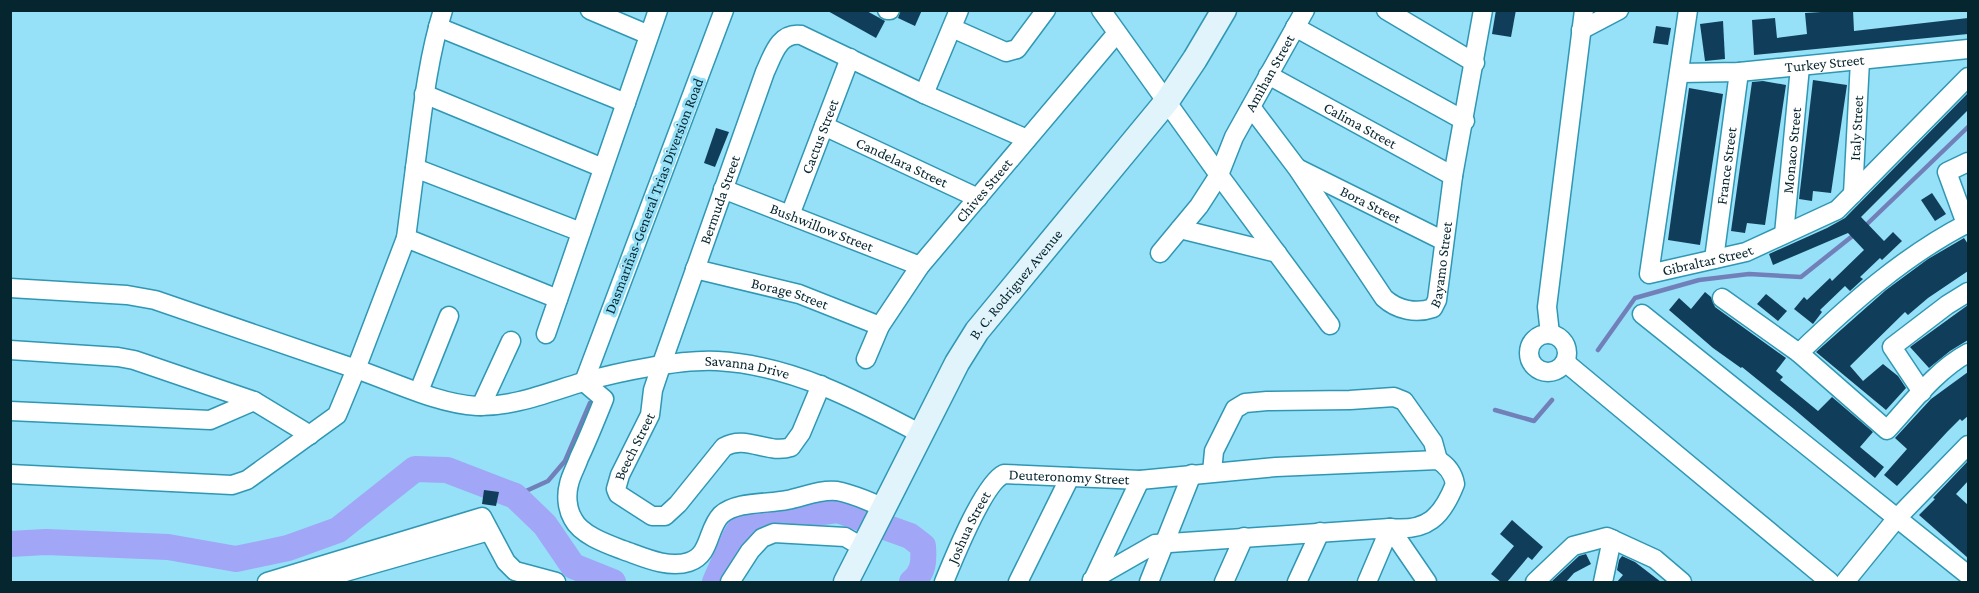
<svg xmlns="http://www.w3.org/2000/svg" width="1979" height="593" font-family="'Crimson Pro',serif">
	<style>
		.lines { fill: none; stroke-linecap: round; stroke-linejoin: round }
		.stream { stroke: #7280ba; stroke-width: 4.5 }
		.river { stroke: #a1a6f6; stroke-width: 26 }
		.building { fill: #103e5a }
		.street-casing { stroke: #3097b3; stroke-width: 21 }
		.secondary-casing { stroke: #3097b3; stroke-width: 27 }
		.street { stroke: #fff; stroke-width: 18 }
		.secondary { stroke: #e1f4fb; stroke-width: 24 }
		.labels { text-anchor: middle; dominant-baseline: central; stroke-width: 6; stroke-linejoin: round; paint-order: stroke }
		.street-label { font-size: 15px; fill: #06262f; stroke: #96e0f8 }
	</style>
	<rect width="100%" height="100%" fill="#96e0f8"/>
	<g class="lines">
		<g class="stream">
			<path d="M1864,227L1968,127"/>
			<path d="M1598,350L1635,298L1699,280L1749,274L1801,277L1855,234"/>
			<path d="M1495,410L1534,421L1552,400"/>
			<path d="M515,496L548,481L565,461L590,403"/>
		</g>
		<g class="river">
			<path d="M10,544L46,542L168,547L236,559L288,548L338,530L415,469L447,470L515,496L545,525L573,566L613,582"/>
			<path d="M715,582L735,537L743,524L838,510L910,536L923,546C924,561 924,572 912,582"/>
		</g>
	</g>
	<g class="building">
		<path d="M826,10H865L885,21L876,38Z"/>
		<path d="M901,10H922L915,26L898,18Z"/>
		<path d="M1496,10H1516L1511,37L1492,34Z"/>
		<path d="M1853,10L1854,31L1968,18V34L1754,55L1752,20L1775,18L1777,38L1807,34L1805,13Z"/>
		<path d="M1723,21L1725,59L1705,61L1700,24Z"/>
		<path d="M1656,26L1671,28L1668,45L1653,43Z"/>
		<path d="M1813,80L1847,85L1831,193L1813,191L1812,201L1799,199Z"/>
		<path d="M1763,81L1786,85L1765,225L1747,223L1745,233L1731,231L1752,82Z"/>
		<path d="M1689,88L1723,94L1700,245L1668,240Z"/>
		<path d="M1968,93V110L1861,217L1884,241L1893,232L1902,241L1882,260L1880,258L1860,277L1863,279L1850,291L1845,286L1820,310L1822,312L1813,324L1794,309L1804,297L1807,300L1830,278L1832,281L1864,250L1848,233L1773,265L1769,254L1827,228L1845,218Z"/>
		<path d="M716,128L729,132L715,167L704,163Z"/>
		<path d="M1932,193L1946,214L1935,221L1921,200Z"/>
		<path d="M1964,238L1968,244V271L1928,298L1908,315L1905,312L1850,366L1863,381L1883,364L1898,376L1906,388L1886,410L1816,352L1886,290L1928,259Z"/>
		<path d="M1705,292L1711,297L1715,307L1786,358L1776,371L1783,377L1780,380L1818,411L1832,397L1873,432L1860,447L1884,467L1875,478L1794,409L1742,367L1741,368L1713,348L1669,310L1679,298L1691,309Z"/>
		<path d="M1766,294L1787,311L1778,321L1757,304Z"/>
		<path d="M1968,305V340L1950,351L1929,368L1910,347Z"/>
		<path d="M1968,372V416L1962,421L1960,419L1948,431L1897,486L1884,475L1907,449L1895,438L1931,399Z"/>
		<path d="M1968,461V481L1956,494L1968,505V558L1919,515L1935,499L1933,498Z"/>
		<path d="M484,490L499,492L496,506L482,504Z"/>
		<path d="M1512,520L1543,547L1532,560L1528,557L1507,582H1501L1491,574L1514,546L1500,534Z"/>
		<path d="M1586,554L1591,564L1574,573L1566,582H1551L1579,556Z"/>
		<path d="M1622,556L1635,562L1661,582H1617L1623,575L1617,570L1619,560Z"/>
	</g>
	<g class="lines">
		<g class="street-casing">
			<g id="street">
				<path d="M443,10C427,61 422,115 415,168L581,232"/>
				<path d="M590,10L649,35"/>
				<path d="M724,10L584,382L604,399C596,419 588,439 579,458C576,467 571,475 569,484C566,495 567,509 573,519C581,535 607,544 623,550C643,557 668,569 689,562C711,555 707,529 721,515C736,501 769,504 787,500C803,497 820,489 837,491C853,494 869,501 884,508"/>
				<path d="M887,10H890"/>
				<path d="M1101,10L1219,175L1330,325"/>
				<path d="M1386,10L1475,63"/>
				<path id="s1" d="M1688,10L1649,274L1746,252L1837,210L1968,77"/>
				<path d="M438,27L626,103"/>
				<path d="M1295,27L1465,121"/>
				<path d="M952,28L1006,52L1017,49L1046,10"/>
				<path d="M1581,30L1619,10"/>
				<path id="s2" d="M1679,73L1739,72L1968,49"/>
				<path id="s3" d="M1268,75L1453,176"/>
				<path d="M424,94L603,168"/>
				<path d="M924,94L959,10"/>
				<path id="s4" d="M1251,107L1297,168L1384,298C1397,310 1416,314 1433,308L1437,300L1453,176L1483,10"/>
				<path id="s5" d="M824,126L978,198"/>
				<path d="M415,168L406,238L558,299"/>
				<path id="s6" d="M1299,169L1444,241"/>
				<path id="s7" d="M723,189L920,266"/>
				<path id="s8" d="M1853,194L1860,61"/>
				<path id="s9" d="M790,215L850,58"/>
				<path d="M1966,224L1947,172L1968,162"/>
				<path d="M1180,229L1277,253"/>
				<path id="s10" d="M1784,234L1800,67"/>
				<path id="s11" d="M406,238L356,369C394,382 438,404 477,406C514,407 549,392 583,382C618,372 681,359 717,361C791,365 857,400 921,434"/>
				<path id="s12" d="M1160,253L1199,206L1219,175L1234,137L1305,10"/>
				<path id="s13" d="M1714,259L1739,72"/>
				<path id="s14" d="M695,269L799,294L880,326"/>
				<path d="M10,288L127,295L155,300L356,369L337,415L247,480L232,485L10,474"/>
				<path d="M1722,298L1799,353L1887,430C1911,404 1936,370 1968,353"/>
				<path d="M1642,314L1968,575"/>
				<path d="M546,334L658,10"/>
				<path d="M1550,334L1547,307L1584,10"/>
				<circle cx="1548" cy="353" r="19"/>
				<path d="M10,350L118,357L134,360L254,401"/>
				<path d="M1799,353C1850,304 1905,255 1968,223"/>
				<path id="s15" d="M866,359L880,326L920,266L1117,33"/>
				<path d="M1565,362L1830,582"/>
				<path id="s16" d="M821,385L801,433L791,447C768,455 746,434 724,447L678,504L665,516H652L618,494L616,489L620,475L650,415L653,390L661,366L765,72C773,55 779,32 801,35L924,94L1027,139"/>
				<path d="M419,391L449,316"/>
				<path d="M1922,392L1892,347L1947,305L1968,292"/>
				<path d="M481,406L511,341"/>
				<path d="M10,411L210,420L254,401L310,435"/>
				<path d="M1212,472L1214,451L1235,409L1245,403L1267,401L1350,400L1394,397L1404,401L1433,442L1438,460"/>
				<path d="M1390,528L1427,582"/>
				<path d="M1092,580L1155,544L1390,528L1367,582"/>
				<path d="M267,582L482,517L506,562L515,571L556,582"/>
				<path d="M310,582L489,531"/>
				<path d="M730,582L750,551L762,538L774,533L845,537L864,548"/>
				<path id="s17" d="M944,582C953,560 984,483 1004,474L1140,480L1276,467L1438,460C1448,466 1453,473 1455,484C1442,517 1427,532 1390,528"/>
				<path d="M1018,582L1070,477"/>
				<path d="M1092,582L1140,480"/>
				<path d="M1149,582L1192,474"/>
				<path d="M1224,582L1244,537"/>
				<path d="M1297,582L1320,532"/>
				<path d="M1535,582L1573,546L1607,537L1655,559L1682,582"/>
				<path d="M1603,582L1612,539"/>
				<path d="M1845,582L1897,518L1968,445"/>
			</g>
		</g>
		<g class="secondary-casing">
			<g id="secondary">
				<path id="s18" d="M846,582L957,363L977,331L1167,101L1195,59L1224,10"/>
			</g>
		</g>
		<use href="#street" class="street"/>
		<use href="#secondary" class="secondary"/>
	</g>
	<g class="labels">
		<g class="street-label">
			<text stroke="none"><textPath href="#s2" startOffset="146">Turkey Street</textPath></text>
			<text stroke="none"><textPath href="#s12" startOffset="212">Amihan Street</textPath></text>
			<text stroke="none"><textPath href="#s3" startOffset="105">Calima Street</textPath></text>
			<text stroke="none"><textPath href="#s8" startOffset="66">Italy Street</textPath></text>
			<text stroke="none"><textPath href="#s9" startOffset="84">Cactus Street</textPath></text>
			<text stroke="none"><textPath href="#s10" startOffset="84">Monaco Street</textPath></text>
			<text stroke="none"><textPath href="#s5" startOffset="86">Candelara Street</textPath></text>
			<text stroke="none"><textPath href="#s13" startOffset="94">France Street</textPath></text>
			<text stroke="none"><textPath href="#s15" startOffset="207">Chives Street</textPath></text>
			<text transform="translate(654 196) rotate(-69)">Dasmariñas-General Trias Diversion Road</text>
			<text stroke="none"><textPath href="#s16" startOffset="596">Bermuda Street</textPath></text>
			<text stroke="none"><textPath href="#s6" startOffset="80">Bora Street</textPath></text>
			<text stroke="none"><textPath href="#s7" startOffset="106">Bushwillow Street</textPath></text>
			<text stroke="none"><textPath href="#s1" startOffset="327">Gibraltar Street</textPath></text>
			<text stroke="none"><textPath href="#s4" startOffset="330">Bayamo Street</textPath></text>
			<text stroke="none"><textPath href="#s18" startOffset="344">B. C. Rodriguez Avenue</textPath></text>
			<text stroke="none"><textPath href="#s14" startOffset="98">Borage Street</textPath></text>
			<text stroke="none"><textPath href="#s11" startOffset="543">Savanna Drive</textPath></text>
			<text stroke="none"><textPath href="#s16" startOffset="334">Beech Street</textPath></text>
			<text stroke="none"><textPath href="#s17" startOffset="190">Deuteronomy Street</textPath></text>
			<text stroke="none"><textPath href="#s17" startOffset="60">Joshua Street</textPath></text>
		</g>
	</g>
	<rect width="1979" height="593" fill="none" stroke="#06262f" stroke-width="24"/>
</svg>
